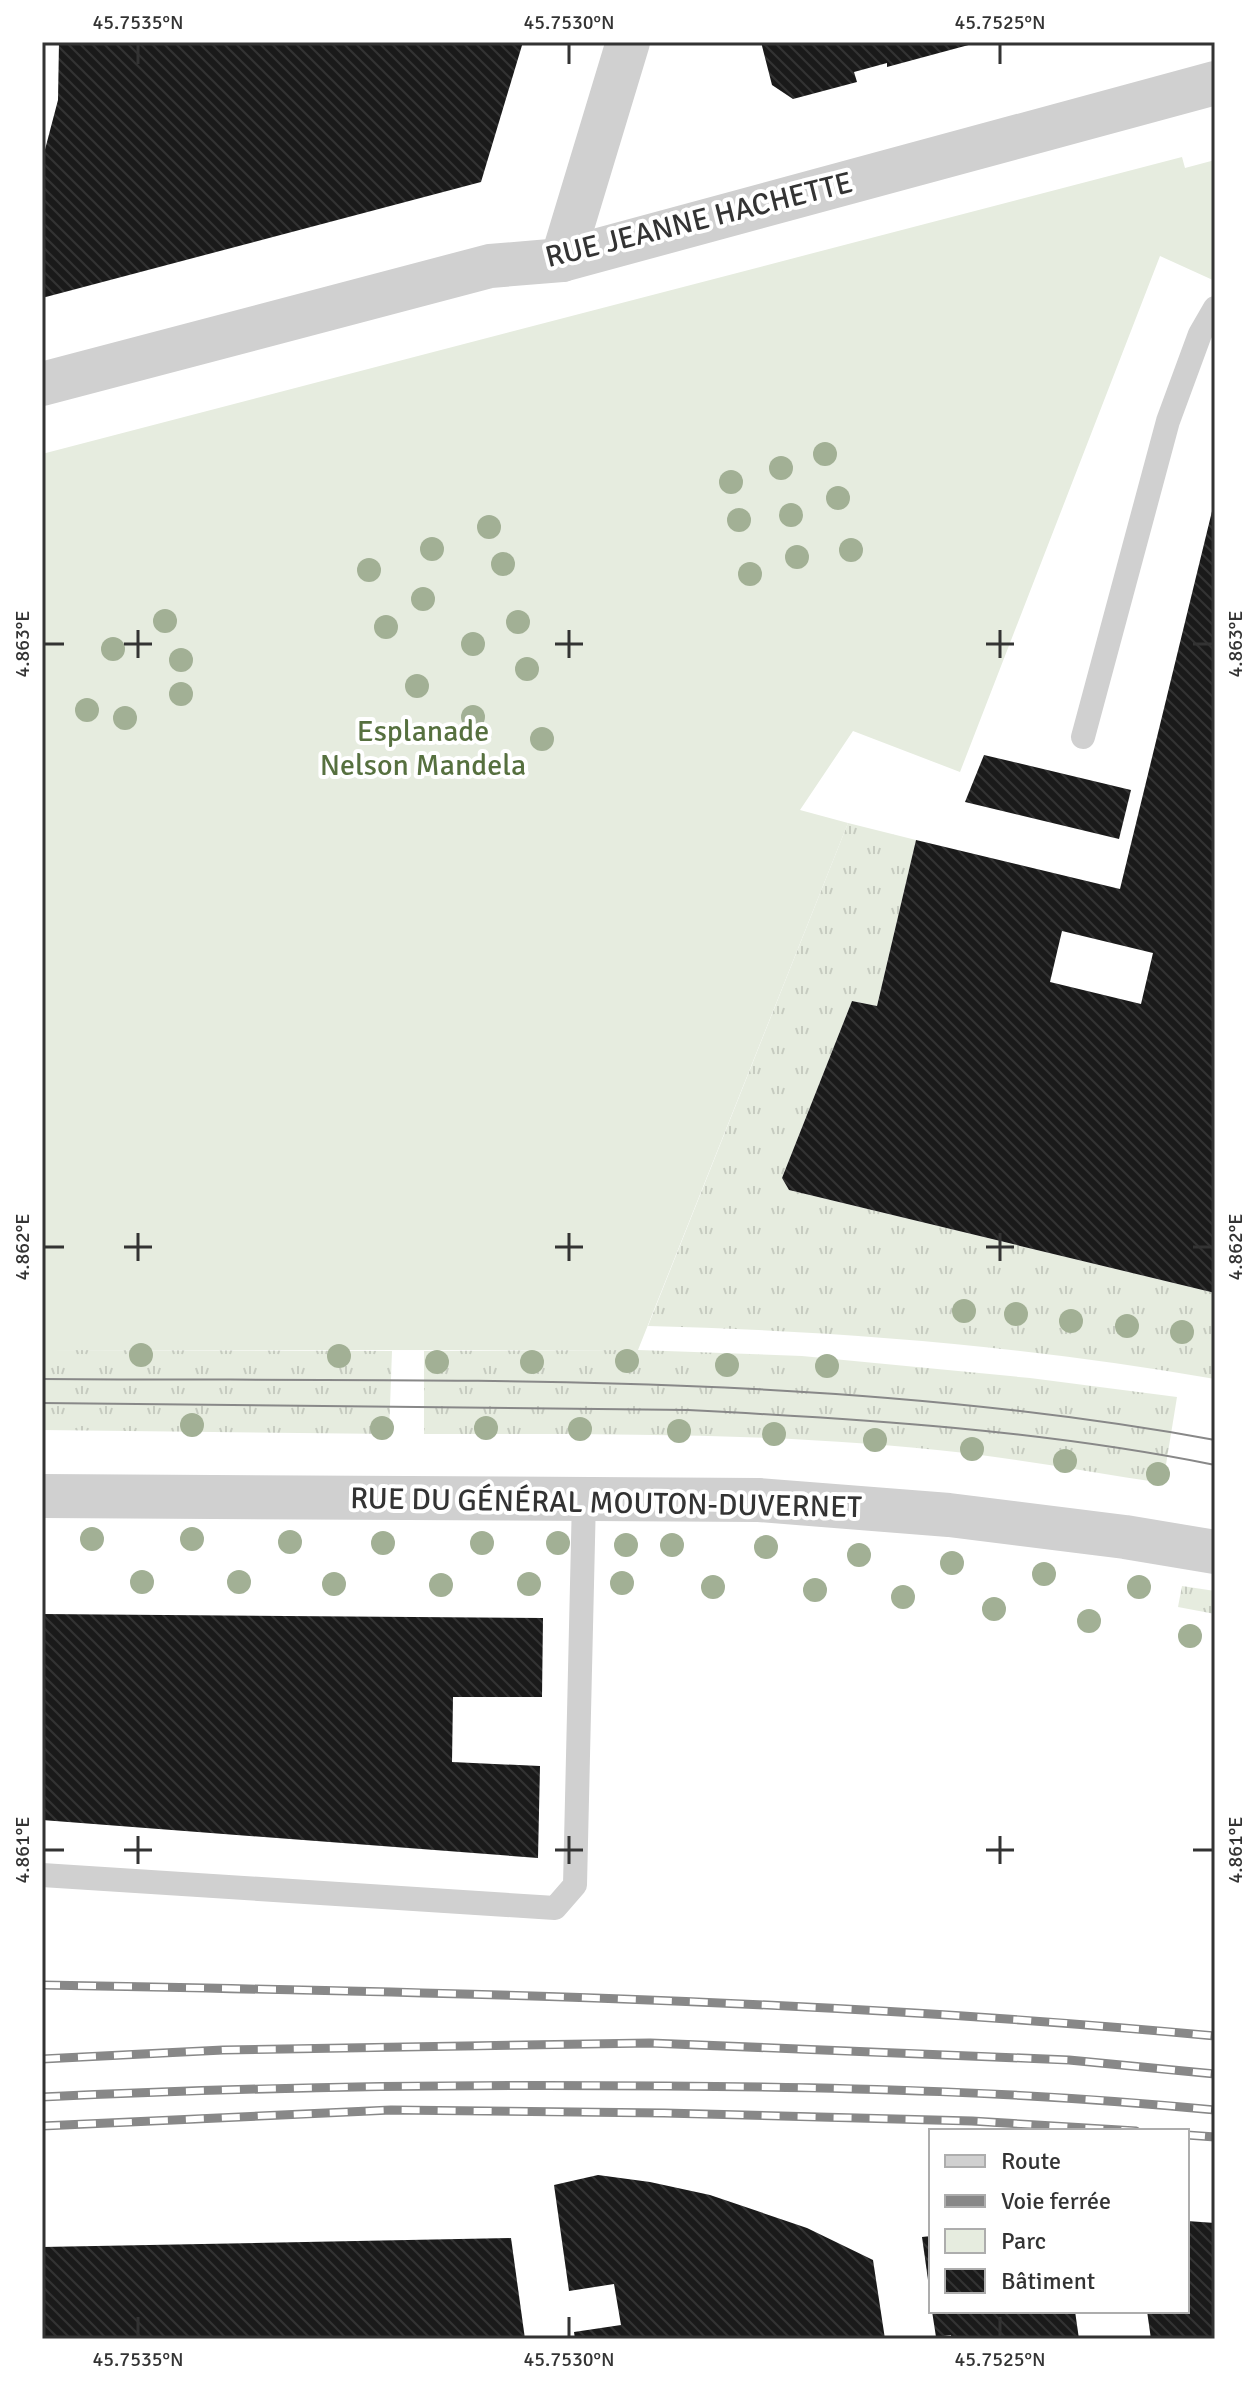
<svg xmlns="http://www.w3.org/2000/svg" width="1257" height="2381" font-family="Signika,sans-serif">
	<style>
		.grass { fill: url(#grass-tufts) }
		.green { fill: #e6ecdf }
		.building { fill: url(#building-back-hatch); fill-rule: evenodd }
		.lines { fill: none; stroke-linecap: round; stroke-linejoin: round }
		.service { stroke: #d0d0d0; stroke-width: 24 }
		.minor { stroke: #d0d0d0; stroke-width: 44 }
		.tram { stroke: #888; stroke-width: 2 }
		.rail-casing { stroke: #888; stroke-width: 9 }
		.rail { stroke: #fff; stroke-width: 6; stroke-dasharray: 18; stroke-linecap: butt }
		.tree { fill: #a2b095 }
		.ticks { fill: none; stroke: #333; stroke-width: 3 }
		.labels { text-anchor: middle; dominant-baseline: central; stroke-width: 8; stroke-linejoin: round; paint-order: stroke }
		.street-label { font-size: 30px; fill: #333; stroke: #fff }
		.park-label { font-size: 30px; fill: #56703f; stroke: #fff }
		.neatline { fill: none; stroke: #333; stroke-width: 3 }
		.ticks-label { font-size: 20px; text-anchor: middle; fill: #333 }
	</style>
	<defs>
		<pattern id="grass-tufts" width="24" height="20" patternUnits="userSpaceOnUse" patternTransform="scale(2)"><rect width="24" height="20" fill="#e6ecdf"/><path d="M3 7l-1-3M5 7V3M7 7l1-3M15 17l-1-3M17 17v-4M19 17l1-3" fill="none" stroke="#c6cbc0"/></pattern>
		<pattern id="building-back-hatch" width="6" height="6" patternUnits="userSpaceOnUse" patternTransform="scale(2)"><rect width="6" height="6" fill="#1a1a1a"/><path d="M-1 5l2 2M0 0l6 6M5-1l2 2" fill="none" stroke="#333"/></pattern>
	</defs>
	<rect width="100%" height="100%" fill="#fff"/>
	<g class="grass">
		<path d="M848,823L916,840L877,1006L852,1001L782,1178L789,1190L1215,1293V1379C1028,1346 838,1331 648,1326Z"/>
		<path d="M42,1350L392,1351L389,1434L42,1430Z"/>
		<path d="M638,1350L802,1356L1030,1378L1177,1397L1163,1483C1097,1473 1031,1461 965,1453C786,1432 604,1434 424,1434V1351Z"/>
		<path d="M1182,1586L1215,1591V1614L1178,1607Z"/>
	</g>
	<path class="green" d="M1182,157L1185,168L1215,160V281L1160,256L960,772L853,731L800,810L848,823L638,1350H42V454Z"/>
	<g class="building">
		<path d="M59,42H523L481,182L42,298V161L58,100Z"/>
		<path d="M761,42H976V43L887,67V63L854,72L857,82L793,99L772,85Z"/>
		<path d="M1214,503L1215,1293L789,1190L782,1178L852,1001L877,1006L916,840L1120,889ZM1062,931L1153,953L1141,1004L1050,982Z"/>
		<path d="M984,755L1131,790L1119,839L965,802Z"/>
		<path d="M42,1614L543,1618L542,1697H453L452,1762L540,1766L538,1858L42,1820Z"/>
		<path d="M598,2175L650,2182L710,2195L807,2228L873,2260L885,2339H575L574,2332L621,2325L614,2284L569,2291L554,2185Z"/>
		<path d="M1187,2221L1215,2223V2339H1151L1147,2311H1187Z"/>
		<path d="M931,2236V2287H929L922,2237Z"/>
		<path d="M511,2238L525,2339H42V2247Z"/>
		<path d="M932,2311H1075L1079,2339H951V2335L936,2337Z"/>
	</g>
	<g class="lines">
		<g class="service">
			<path d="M1083,737L1168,421L1200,334L1215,308"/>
			<path d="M42,1875L555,1908L575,1885L584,1498"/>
		</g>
		<g class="minor">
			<path d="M562,260L628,42"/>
			<path d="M42,384L490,266L562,260L1215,83"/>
			<path d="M42,1496L759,1500L949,1515L1125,1537L1215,1552"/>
		</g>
		<g class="tram">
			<path d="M42,1379C434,1382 828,1369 1215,1440"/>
			<path d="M42,1403L688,1410C864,1419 1042,1430 1215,1465"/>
		</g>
		<g class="rail-casing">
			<g id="rail">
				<path d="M42,1985C434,1992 825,1999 1215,2036"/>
				<path d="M42,2059L223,2050L650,2043L1069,2060L1215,2074"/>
				<path d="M42,2097C250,2087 457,2084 665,2086C848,2087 1032,2092 1215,2110"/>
				<path d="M42,2126L391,2110L664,2113L972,2121L1136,2131"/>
				<path d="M1187,2135L1215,2137"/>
			</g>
		</g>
		<use href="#rail" class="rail"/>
	</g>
	<g class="tree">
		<circle cx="825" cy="454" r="12"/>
		<circle cx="781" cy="468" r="12"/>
		<circle cx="731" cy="482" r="12"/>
		<circle cx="838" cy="498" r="12"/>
		<circle cx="791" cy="515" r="12"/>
		<circle cx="739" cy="520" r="12"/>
		<circle cx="489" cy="527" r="12"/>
		<circle cx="432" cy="549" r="12"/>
		<circle cx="851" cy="550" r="12"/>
		<circle cx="797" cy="557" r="12"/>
		<circle cx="503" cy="564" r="12"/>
		<circle cx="369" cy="570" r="12"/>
		<circle cx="750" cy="574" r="12"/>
		<circle cx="423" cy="599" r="12"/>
		<circle cx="165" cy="621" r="12"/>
		<circle cx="518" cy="622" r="12"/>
		<circle cx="386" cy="627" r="12"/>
		<circle cx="473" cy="644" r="12"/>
		<circle cx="113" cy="649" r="12"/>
		<circle cx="181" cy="660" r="12"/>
		<circle cx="527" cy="669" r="12"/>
		<circle cx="417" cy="686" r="12"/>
		<circle cx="181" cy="694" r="12"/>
		<circle cx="87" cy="710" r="12"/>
		<circle cx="473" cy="717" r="12"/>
		<circle cx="125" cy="718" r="12"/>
		<circle cx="542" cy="739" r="12"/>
		<circle cx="964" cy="1311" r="12"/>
		<circle cx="1016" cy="1314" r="12"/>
		<circle cx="1071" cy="1321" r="12"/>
		<circle cx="1127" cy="1326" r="12"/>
		<circle cx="1182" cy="1332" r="12"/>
		<circle cx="141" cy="1355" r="12"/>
		<circle cx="339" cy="1356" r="12"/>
		<circle cx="627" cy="1361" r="12"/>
		<circle cx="437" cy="1362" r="12"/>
		<circle cx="532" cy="1362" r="12"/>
		<circle cx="727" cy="1365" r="12"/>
		<circle cx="827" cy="1366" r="12"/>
		<circle cx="192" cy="1425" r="12"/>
		<circle cx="382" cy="1428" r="12"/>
		<circle cx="486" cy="1428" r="12"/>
		<circle cx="580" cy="1429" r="12"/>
		<circle cx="679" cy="1431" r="12"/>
		<circle cx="774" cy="1434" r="12"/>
		<circle cx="875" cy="1440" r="12"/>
		<circle cx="972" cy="1449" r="12"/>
		<circle cx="1065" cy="1461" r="12"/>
		<circle cx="1158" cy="1474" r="12"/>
		<circle cx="92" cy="1539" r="12"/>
		<circle cx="192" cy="1539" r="12"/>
		<circle cx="290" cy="1542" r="12"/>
		<circle cx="383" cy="1543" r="12"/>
		<circle cx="482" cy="1543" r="12"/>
		<circle cx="558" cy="1543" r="12"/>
		<circle cx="626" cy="1545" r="12"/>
		<circle cx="672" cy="1545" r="12"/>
		<circle cx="766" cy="1547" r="12"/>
		<circle cx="859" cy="1555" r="12"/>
		<circle cx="952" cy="1563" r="12"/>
		<circle cx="1044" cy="1574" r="12"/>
		<circle cx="142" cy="1582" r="12"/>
		<circle cx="239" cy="1582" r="12"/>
		<circle cx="622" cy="1583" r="12"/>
		<circle cx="334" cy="1584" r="12"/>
		<circle cx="529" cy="1584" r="12"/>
		<circle cx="441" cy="1585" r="12"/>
		<circle cx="713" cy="1587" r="12"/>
		<circle cx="1139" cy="1587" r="12"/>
		<circle cx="815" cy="1590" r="12"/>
		<circle cx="903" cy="1597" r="12"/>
		<circle cx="994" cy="1609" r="12"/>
		<circle cx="1089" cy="1621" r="12"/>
		<circle cx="1190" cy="1636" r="12"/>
	</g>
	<path class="ticks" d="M138,44V64M569,44V64M1000,44V64M138,630V658M569,630V658M1000,630V658M44,644H64M124,644H152M555,644H583M986,644H1014M1193,644H1213M138,1233V1261M569,1233V1261M1000,1233V1261M44,1247H64M124,1247H152M555,1247H583M986,1247H1014M1193,1247H1213M138,1836V1864M569,1836V1864M1000,1836V1864M44,1850H64M124,1850H152M555,1850H583M986,1850H1014M1193,1850H1213M138,2317V2337M569,2317V2337M1000,2317V2337"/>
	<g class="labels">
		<g class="street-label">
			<text transform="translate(699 220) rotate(-14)">RUE JEANNE HACHETTE</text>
			<text transform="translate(606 1503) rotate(1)">RUE DU GÉNÉRAL MOUTON-DUVERNET</text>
		</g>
		<g class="park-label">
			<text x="423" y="731">Esplanade<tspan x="423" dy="34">Nelson Mandela</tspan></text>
		</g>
	</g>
	<rect width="1257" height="2381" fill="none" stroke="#ffffff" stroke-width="88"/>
	<rect x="929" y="2129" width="260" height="184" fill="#ffffff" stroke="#adadad" stroke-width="2"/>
	<rect x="945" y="2155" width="40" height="12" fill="#d0d0d0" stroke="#adadad" stroke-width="2"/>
	<text x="1001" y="2169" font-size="24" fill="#333333">Route</text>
	<rect x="945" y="2195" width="40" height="12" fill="#888888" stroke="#adadad" stroke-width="2"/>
	<text x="1001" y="2209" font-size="24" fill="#333333">Voie ferrée</text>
	<rect x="945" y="2229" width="40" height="24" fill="#e6ecdf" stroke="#adadad" stroke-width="2"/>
	<text x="1001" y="2249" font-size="24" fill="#333333">Parc</text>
	<rect x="945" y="2269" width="40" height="24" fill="url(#building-back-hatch)" stroke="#adadad" stroke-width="2"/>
	<text x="1001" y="2289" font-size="24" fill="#333333">Bâtiment</text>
	<rect x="44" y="44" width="1169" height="2293" class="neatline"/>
	<g class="ticks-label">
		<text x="138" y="29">45.7535°N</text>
		<text x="569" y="29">45.7530°N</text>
		<text x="1000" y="29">45.7525°N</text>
		<text transform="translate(1235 644) rotate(-90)" y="7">4.863°E</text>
		<text transform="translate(22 644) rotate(-90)" y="7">4.863°E</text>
		<text transform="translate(1235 1247) rotate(-90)" y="7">4.862°E</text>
		<text transform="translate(22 1247) rotate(-90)" y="7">4.862°E</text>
		<text transform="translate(1235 1850) rotate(-90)" y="7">4.861°E</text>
		<text transform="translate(22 1850) rotate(-90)" y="7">4.861°E</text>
		<text x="138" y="2366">45.7535°N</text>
		<text x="569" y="2366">45.7530°N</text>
		<text x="1000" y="2366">45.7525°N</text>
	</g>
</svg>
